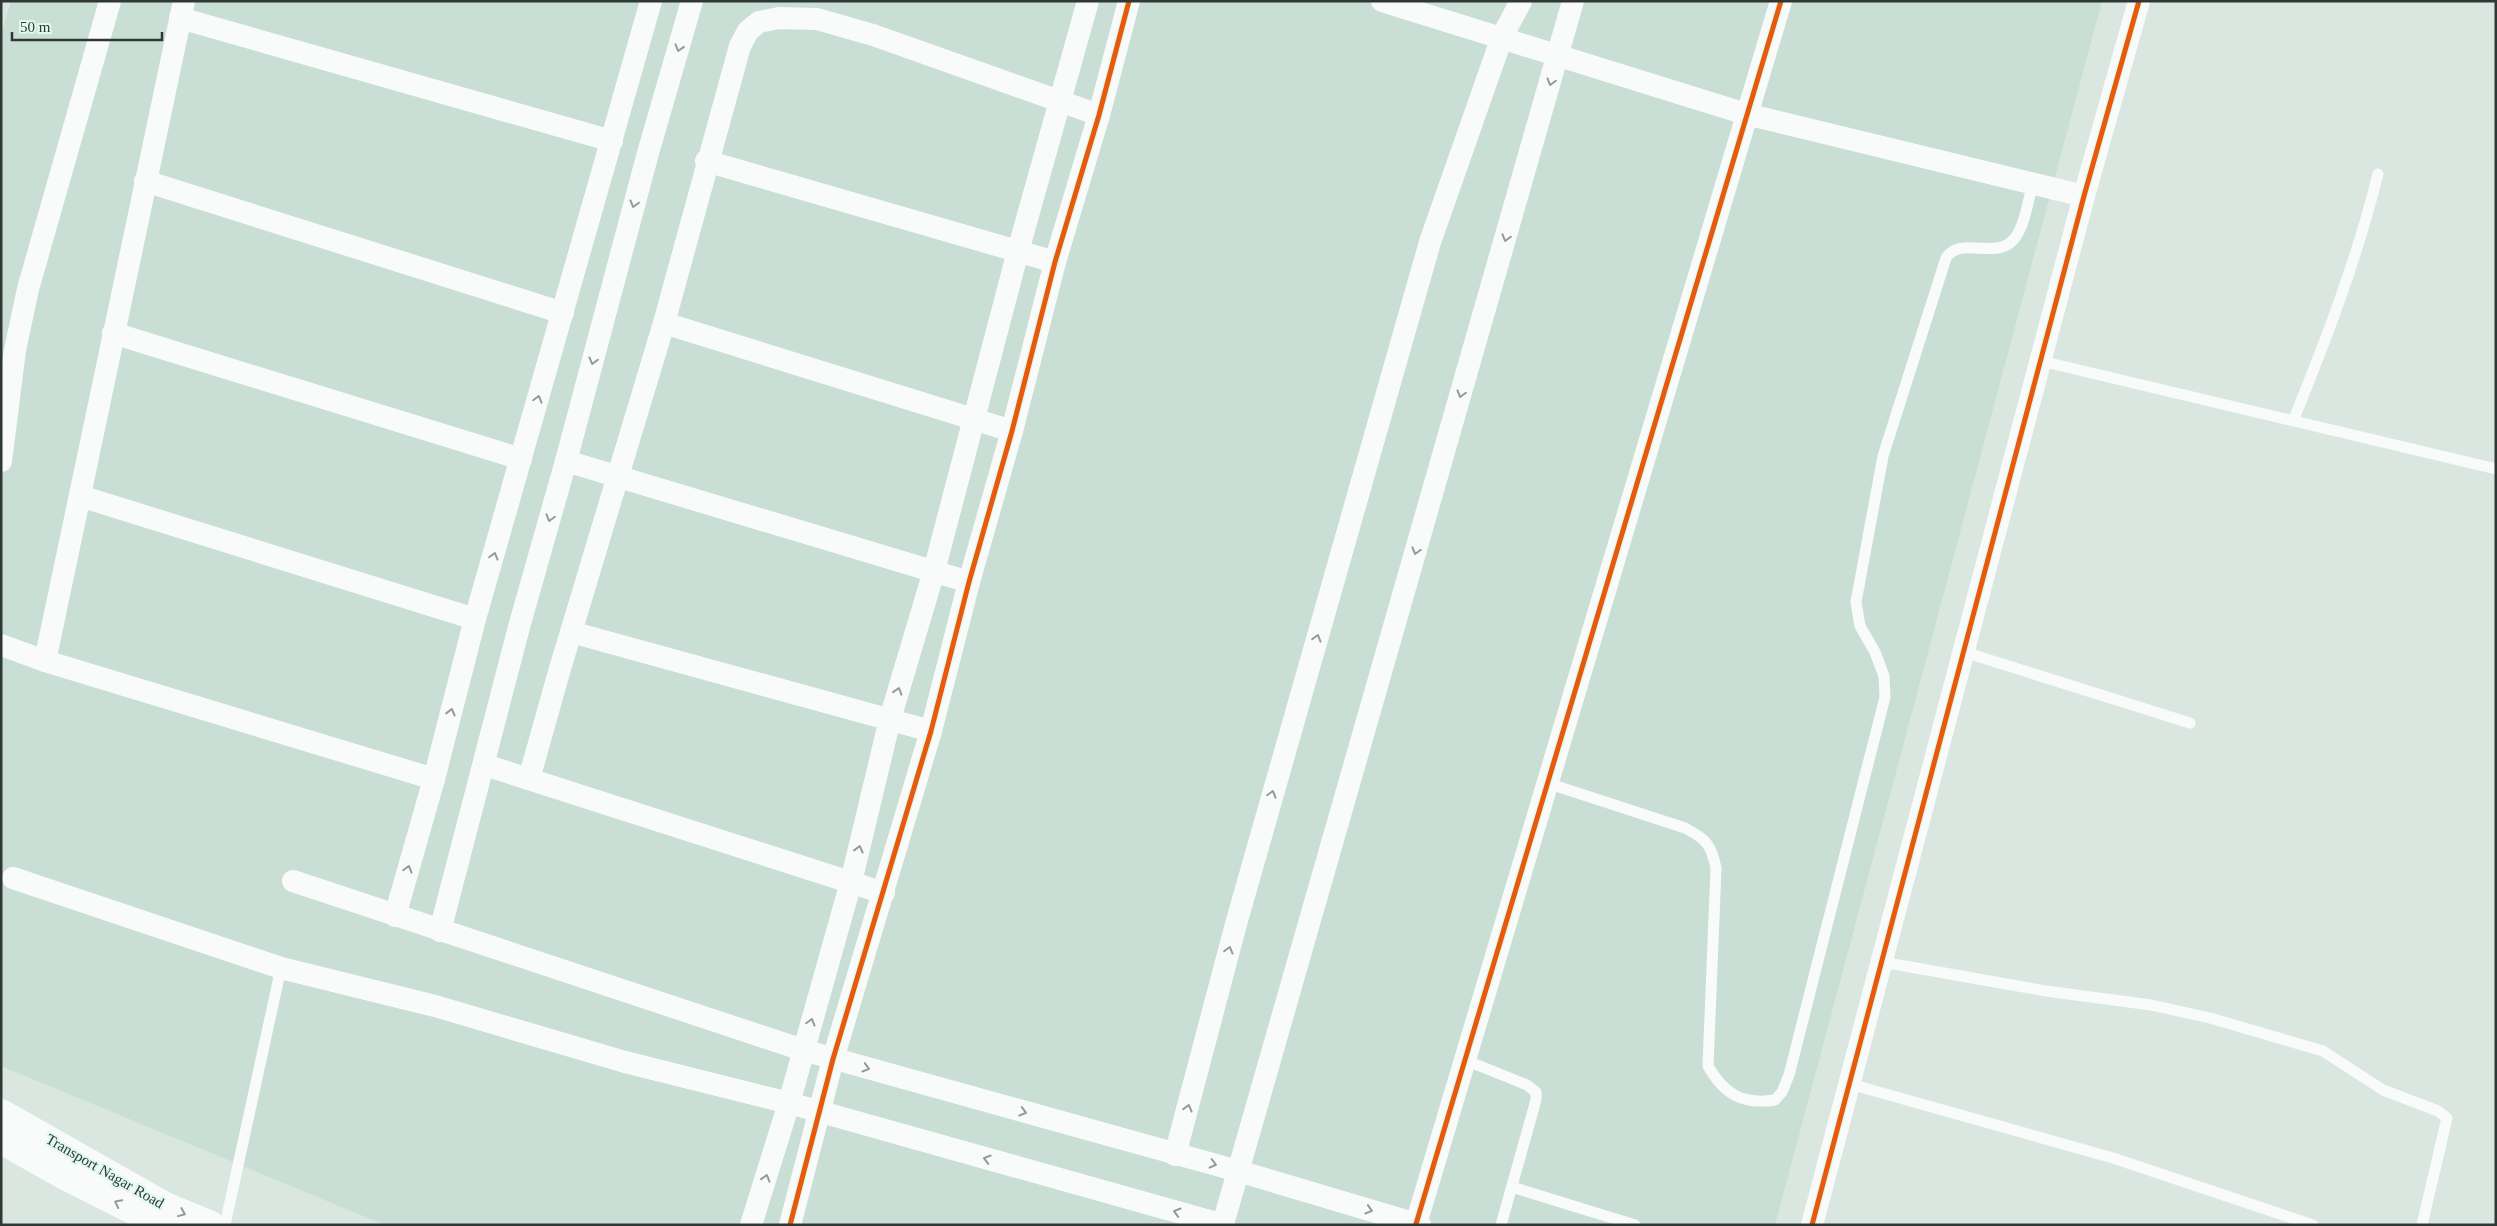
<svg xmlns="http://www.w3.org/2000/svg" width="2497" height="1226" font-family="'Times New Roman',serif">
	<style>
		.built { fill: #c9dfd5 }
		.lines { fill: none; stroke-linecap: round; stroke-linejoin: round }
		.service { stroke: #f9fbfa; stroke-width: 11 }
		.minor { stroke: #f9fbfa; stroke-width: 22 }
		.secondary { stroke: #f9fbfa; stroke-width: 28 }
		.cycleway-casing { stroke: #e1f9ee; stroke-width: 8 }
		.cycleway { stroke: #e8590c; stroke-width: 5 }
		.oneway { stroke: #949a97 }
		.labels { text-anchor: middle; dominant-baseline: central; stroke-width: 4.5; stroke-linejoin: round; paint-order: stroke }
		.street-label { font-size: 15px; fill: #2f3834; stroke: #e1f9ee }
	</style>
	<rect width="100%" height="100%" fill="#dae6e0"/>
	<path class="built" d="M11,1H2102L1775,1225H385L1,1066V35Z"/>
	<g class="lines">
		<g class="service">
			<path d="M2041,361L2496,469"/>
			<path d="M2293,421C2326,340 2357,259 2378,174"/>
			<path d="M1964,652L2190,723"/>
			<path d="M1547,783L1685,828C1706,839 1711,844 1716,868L1708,1066C1724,1094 1742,1105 1775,1100L1782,1092L1789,1075L1885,697L1884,676L1875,652L1860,626L1856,602L1883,456L1946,258C1961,235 1996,261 2014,239C2025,226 2028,200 2033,183"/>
			<path d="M1882,962L2046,991L2151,1005L2210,1018L2323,1051L2383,1090L2438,1111L2447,1118L2422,1225"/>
			<path d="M1465,1060L1527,1085L1536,1092V1100L1501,1225"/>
			<path d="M1850,1084L2113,1158L2313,1225"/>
			<path d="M1512,1187L1635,1225"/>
			<path d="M225,1225L281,968"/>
		</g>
		<g class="minor">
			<path d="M1382,1L1746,114L2084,196"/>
			<path d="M180,18L612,141"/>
			<path d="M706,161L1055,262"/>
			<path d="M145,181L563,313"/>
			<path d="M664,323L1012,431"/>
			<path d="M113,333L521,459"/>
			<path d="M1,461L15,350L28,289L110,1"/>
			<path d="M566,461L969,582"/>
			<path d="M80,496L475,619"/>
			<path d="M571,632L931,731"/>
			<path d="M1,645L45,661L434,779"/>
			<path d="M45,661L184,1"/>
			<path d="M485,765L884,893"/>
			<path d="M529,779L559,672L664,323L740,46L748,31L759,22L779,18L817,19L873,35L1099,115"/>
			<path d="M13,878L281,968L435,1006L625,1062L789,1103L1224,1225"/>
			<path d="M293,881L803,1050L1238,1171L1420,1225"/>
			<path d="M395,916L434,779L475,619L651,1"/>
			<path d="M440,931L519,627L566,461L648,153L692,1"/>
			<path d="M1175,1155L1236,924L1430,242L1502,37L1521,1"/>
			<path d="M1223,1224L1573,1"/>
			<path d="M1416,1224L1781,1"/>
			<path d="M751,1225L789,1103L851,882L890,719L934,571L1018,251L1088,1"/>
			<path d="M790,1225L833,1059L931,731L969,582L1012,431L1055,262L1099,115L1129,1"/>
			<path d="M1812,1225L2084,196L2139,1"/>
		</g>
		<g class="secondary">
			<path d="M1,1113L165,1206L211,1225"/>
			<path d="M1,1140L65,1176L162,1225"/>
		</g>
		<g class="cycleway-casing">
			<g id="cycleway">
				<path d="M1416,1224L1781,1"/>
				<path d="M790,1225L833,1059L931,731L969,582L1012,431L1055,262L1099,115L1129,1"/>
				<path d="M1812,1225L2084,196L2139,1"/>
			</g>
		</g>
		<use href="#cycleway" class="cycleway"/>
	</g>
	<defs><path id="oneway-chevron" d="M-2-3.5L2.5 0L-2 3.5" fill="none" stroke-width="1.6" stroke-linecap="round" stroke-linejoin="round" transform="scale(1.25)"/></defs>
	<g class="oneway">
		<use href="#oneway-chevron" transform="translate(679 48) rotate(107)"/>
		<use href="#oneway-chevron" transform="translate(1551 82) rotate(106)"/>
		<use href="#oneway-chevron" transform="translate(634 204) rotate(105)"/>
		<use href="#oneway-chevron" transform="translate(1506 238) rotate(106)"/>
		<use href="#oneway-chevron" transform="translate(593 361) rotate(105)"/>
		<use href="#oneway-chevron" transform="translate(1461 394) rotate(106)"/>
		<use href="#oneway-chevron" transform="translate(538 399) rotate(-74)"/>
		<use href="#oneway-chevron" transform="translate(550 518) rotate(106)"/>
		<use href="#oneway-chevron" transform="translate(1416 551) rotate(106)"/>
		<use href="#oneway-chevron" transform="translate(494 556) rotate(-74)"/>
		<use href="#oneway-chevron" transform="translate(1317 638) rotate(-74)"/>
		<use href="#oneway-chevron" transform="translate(898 691) rotate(-73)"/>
		<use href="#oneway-chevron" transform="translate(451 712) rotate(-76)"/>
		<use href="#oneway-chevron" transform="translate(1272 794) rotate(-74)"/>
		<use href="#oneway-chevron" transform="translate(859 849) rotate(-76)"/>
		<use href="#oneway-chevron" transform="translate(408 869) rotate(-74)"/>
		<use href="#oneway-chevron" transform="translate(1229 950) rotate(-75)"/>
		<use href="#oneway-chevron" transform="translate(811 1022) rotate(-74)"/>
		<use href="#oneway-chevron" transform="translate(866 1068) rotate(16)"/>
		<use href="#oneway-chevron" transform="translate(1188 1108) rotate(-75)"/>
		<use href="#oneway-chevron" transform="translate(1023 1112) rotate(16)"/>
		<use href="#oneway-chevron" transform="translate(987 1159) rotate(-164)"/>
		<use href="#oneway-chevron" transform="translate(1213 1164) rotate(14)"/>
		<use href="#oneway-chevron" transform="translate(766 1178) rotate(-73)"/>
		<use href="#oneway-chevron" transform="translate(118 1203) rotate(-153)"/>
		<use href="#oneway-chevron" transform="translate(1369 1210) rotate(17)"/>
		<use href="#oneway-chevron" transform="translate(1177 1212) rotate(-164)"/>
		<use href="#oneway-chevron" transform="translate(182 1213) rotate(22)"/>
	</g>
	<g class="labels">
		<g class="street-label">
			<text transform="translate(105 1171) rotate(30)">Transport Nagar Road</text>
		</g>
	</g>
	<rect width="2497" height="1226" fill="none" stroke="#2f3834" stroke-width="5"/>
	<path d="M12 32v8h150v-8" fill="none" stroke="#2f3834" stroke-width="2.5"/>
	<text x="20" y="32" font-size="15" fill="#2f3834" stroke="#e1f9ee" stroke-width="4" paint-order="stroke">50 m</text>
</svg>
